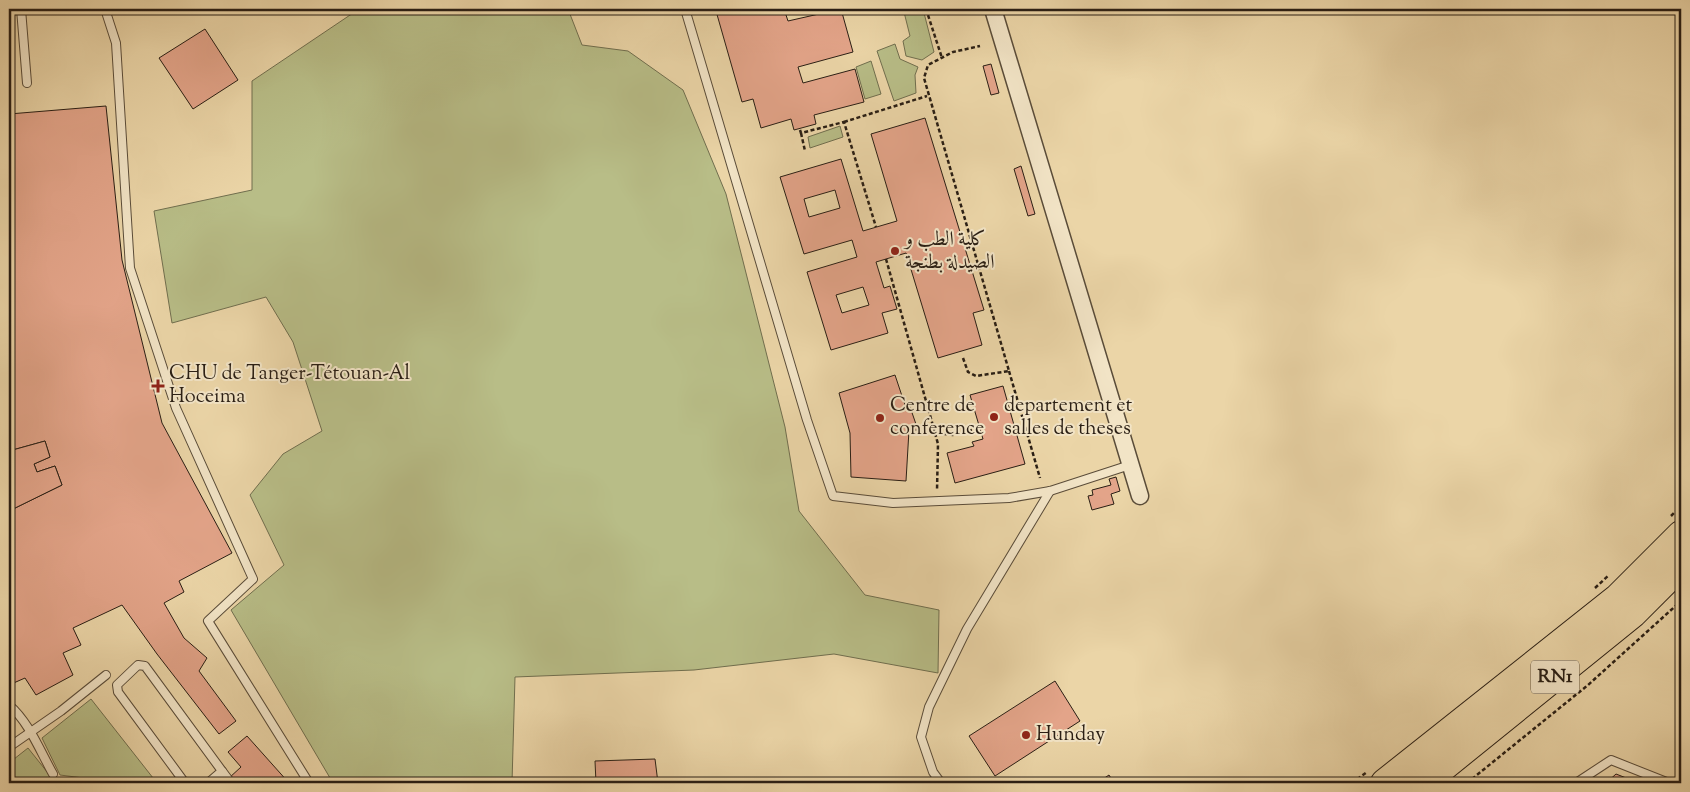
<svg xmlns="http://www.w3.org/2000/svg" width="1690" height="792" font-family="'Sorts Mill Goudy',Amiri,serif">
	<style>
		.green { fill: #b8bd87; stroke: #706e4e }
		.building { fill: #e3a489; stroke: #291e14; fill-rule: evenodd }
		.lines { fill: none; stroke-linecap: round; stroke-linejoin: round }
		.lane-casing { stroke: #5a4c39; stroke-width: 10 }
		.street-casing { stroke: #5a4c39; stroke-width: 19 }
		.highway-casing { stroke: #291e14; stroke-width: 30 }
		.path { stroke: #291e14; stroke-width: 2.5; stroke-dasharray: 4 2.5; stroke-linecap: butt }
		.lane { stroke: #f2e4c6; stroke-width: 8 }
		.street { stroke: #f2e4c6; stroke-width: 16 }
		.highway { stroke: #ebd5a7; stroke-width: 28 }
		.poi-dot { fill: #8f2418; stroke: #f2e4c6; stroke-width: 2 }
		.labels { text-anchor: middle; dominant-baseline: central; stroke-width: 4; stroke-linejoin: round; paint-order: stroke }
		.shield { fill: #f2e4c6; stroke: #655949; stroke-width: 1 }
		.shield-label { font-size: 19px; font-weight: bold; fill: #291e14 }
		.poi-label { font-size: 20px; fill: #291e14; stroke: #f2e4c6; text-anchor: start }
	</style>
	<rect width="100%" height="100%" fill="#ebd5a7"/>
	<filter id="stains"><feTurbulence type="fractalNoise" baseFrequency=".004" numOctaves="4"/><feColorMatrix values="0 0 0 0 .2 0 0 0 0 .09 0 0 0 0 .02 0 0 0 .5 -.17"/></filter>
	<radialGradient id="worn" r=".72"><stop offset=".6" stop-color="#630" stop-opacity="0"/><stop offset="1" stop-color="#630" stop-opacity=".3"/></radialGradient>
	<g class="green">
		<path d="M359,9H568L582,45L628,51L683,90L726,194L785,427L799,511L865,595L939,610L938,673L834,654L694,670L515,677L512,783H333L231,610L284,565L250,495L283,454L322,431L293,342L266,297L172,323L154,211L252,190V81Z"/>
		<path d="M917,9H923L934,52L922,60L906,56L903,41L910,36L904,12Z"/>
		<path d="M895,44L900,59L918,67L915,75L916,93L894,101L877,51Z"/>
		<path d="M871,61L881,94L865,99L856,67Z"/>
		<path d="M840,126L843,137L810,148L808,137Z"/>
		<path d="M91,699L157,783H107V781L60,775L42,738Z"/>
		<path d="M28,748L52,778L51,783H9V763Z"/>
	</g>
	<g class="building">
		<path d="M723,9H784L788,21L841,9L853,52L798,67L803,83L855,69L864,102L814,115L816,124L794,130L791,119L761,128L753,99L742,102L716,11Z"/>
		<path d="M9,22L10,114H9Z"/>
		<path d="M205,29L238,80L193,109L159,58Z"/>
		<path d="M991,64L999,93L991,95L983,66Z"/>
		<path d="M106,106L122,260L162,423L232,553L179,581L184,592L164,603L184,638L207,658L199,671L236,721L219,734L157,654L122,605L73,628L81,645L63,653L73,675L36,695L25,678L9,685V511L62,485L55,466L37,472L34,464L50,457L45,441L9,451V311L12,310L9,299V114Z"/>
		<path d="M925,118L984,310L973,313L982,345L938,358L906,253L876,262L884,288L890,286L897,309L882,313L888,333L831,350L807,272L857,257L852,240L804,254L780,177L841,159L863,231L897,221L871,134ZM835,190L840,208L809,217L804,199ZM863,287L869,305L842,313L836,295Z"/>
		<path d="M1021,166L1035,214L1028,216L1014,169Z"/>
		<path d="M895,375L905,405L909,404L918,430H909L906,481L851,477L850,433L839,393Z"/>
		<path d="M1003,386L1025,464L955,483L947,453L974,446L972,442L983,439L970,395Z"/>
		<path d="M45,441L50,457L34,464L37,472L55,466L62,485L9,511V451Z"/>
		<path d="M1116,477L1120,491L1111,494L1114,504L1092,510L1088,496L1093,495L1092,490L1111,485L1109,479Z"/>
		<path d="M1055,681L1080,721L995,776L969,736Z"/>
		<path d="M247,736L289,783H234L229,778L241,767L228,752Z"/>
		<path d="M655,759L658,783H596L595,761Z"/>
		<path d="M1616,774L1639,783H1606Z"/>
		<path d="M1109,775L1114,783H1097Z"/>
	</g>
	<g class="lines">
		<g class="lane-casing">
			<g id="lane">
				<path d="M21,9L27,83"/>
				<path d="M105,9L116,43L130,268L176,408L253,579L208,621L309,783"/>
				<path d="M685,9L807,420L833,496L893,503L1009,498L1050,491L1130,465"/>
				<path d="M9,705C29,722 40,751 53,774"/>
				<path d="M9,747L61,711L106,675"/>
				<path d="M185,783L118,692L117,685L138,665L145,666L222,771"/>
				<path d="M208,783L222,771L231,783"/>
				<path d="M941,783L933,772L921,737L929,707L967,629L1050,491"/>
				<path d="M1576,783L1611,760L1669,783"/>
			</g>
		</g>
		<g class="street-casing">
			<path id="street" d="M993,9L1140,496"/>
		</g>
		<g class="highway-casing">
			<g id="highway">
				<path d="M1385,783L1618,598L1681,535"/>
				<path d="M1423,783L1633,613L1681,565"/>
			</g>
		</g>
		<g class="path">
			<path d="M926,9L942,58"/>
			<path d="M844,122L927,96"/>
			<path d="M800,130L801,133L844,122L876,227"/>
			<path d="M801,133L805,151"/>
			<path d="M886,259L935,433L953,435L975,429"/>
			<path d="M963,358L968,372L976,376L1009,371L924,78L928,65L953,52L980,46"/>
			<path d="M1009,371L1040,478"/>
			<path d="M935,433L938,444L937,491"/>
			<path d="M1671,516L1681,506"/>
			<path d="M1595,588L1609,575"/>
			<path d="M1352,783L1367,772"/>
			<path d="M1467,783L1588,685L1681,601"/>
		</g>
		<use href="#lane" class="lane"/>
		<use href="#street" class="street"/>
		<use href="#highway" class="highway"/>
	</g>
	<g class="poi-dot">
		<circle cx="895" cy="251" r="5"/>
		<path d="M155.5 378.5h5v5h5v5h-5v5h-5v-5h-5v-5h5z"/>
		<circle cx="994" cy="417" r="5"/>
		<circle cx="880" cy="418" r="5"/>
		<circle cx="1026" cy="735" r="5"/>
	</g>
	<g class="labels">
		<rect class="shield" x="1531" y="660.5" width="48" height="33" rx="4"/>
		<g class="shield-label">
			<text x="1555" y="677">RN1</text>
		</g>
		<g class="poi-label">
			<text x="905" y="240">كلية الطب و<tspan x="905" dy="23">الصيدلة بطنجة</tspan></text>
			<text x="169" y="374">CHU de Tanger-Tétouan-Al<tspan x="169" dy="23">Hoceima</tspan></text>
			<text x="890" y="406">Centre de<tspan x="890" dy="23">conference</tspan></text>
			<text x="1004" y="406">departement et<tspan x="1004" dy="23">salles de theses</tspan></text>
			<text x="1036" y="735">Hunday</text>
		</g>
	</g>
	<rect width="1690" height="792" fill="none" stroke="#ebd5a7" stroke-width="30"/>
	<rect x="10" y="10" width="1670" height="772" fill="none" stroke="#291e14" stroke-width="2.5"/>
	<rect x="15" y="15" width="1660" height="762" fill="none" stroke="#291e14"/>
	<rect width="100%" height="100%" filter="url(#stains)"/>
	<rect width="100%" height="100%" fill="url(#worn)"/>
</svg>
